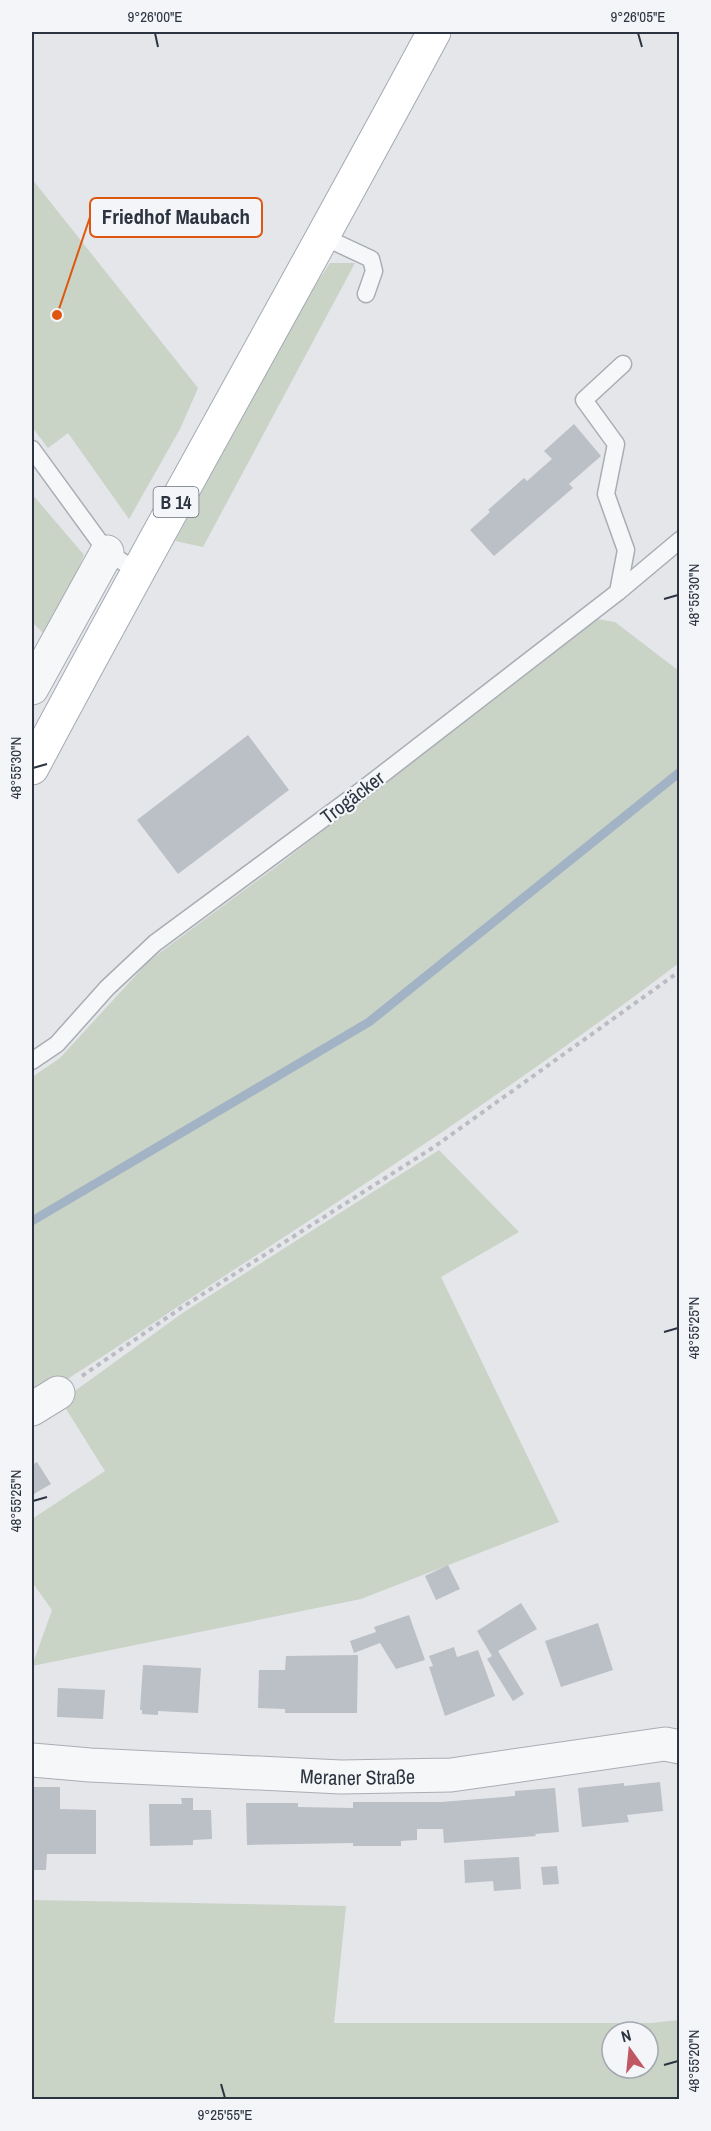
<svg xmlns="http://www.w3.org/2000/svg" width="711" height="2131" font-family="'Archivo Narrow',sans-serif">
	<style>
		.green { fill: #c9d3c6; fill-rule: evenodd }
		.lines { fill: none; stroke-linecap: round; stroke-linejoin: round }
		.stream { stroke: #a3b3c6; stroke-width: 9 }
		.building { fill: #bbbfc6 }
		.lane-casing { stroke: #a9adb4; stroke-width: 19 }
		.street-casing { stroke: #a9adb4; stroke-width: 35 }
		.primary-casing { stroke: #a4aab4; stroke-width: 35 }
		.path { stroke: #babcc2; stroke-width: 4; stroke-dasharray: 4.5 4.5; stroke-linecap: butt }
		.lane { stroke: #f6f7f9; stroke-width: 16 }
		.street { stroke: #f6f7f9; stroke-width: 33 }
		.primary { stroke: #fff; stroke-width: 33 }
		.ticks { fill: none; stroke: #2d3441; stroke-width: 2 }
		.labels { text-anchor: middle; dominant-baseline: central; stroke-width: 4.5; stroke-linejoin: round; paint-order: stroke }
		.shield { fill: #f3f5f8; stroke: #686e78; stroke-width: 1.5 }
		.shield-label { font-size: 18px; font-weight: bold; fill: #2d3441 }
		.street-label { font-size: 20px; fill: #2d3441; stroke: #f3f5f8 }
		.leader { fill: none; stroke: #df570f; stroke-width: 2 }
		.callout-dot { fill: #df570f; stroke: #f3f5f8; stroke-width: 2 }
		.callout { fill: #f3f5f8; stroke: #df570f; stroke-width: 2 }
		.callout-label { font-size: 21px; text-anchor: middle; font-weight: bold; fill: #2d3441 }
		.neatline { fill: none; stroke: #2d3441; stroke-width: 2 }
		.ticks-label { font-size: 15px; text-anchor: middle; fill: #2d3441 }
	</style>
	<rect width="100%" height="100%" fill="#e4e6ea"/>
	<g class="green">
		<path d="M32,179L198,388L180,429L129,519L68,433L48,448L32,427Z"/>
		<path d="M330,263H355L203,547L175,541L303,304Z"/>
		<path d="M32,494L84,555L49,639L32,622Z"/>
		<path d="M597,619L615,622L679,671V963C540,1068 395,1165 249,1260C176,1307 106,1356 32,1401V1077L60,1058L147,963L166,948L277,866L399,773L568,639Z"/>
		<path d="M439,1150L519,1232L441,1277L559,1522L361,1599L32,1666L52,1610L32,1582V1519L105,1471L61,1401L184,1312Z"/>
		<path d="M32,1900L346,1906L334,2023H652L679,2020V2099H32ZM612,2032H648V2068H612Z"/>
	</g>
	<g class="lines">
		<path class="stream" d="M32,1221L369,1022L680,772"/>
	</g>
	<g class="building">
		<path d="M574,424L601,456L569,484L573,488L494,556L470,530L490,512L488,510L524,478L527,481L552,459L544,451Z"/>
		<path d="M248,735L289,790L178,874L137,820Z"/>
		<path d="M37,1462L51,1484L32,1495V1465Z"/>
		<path d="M448,1565L460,1589L436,1600L425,1576Z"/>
		<path d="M521,1603L537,1629L498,1651L524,1694L513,1701L487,1659L492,1656L477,1631Z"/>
		<path d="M409,1615L425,1660L396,1669L380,1643L354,1653L350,1641L376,1632L374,1627Z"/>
		<path d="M598,1623L613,1670L561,1687L545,1641Z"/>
		<path d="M454,1647L457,1657L478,1650L495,1696L445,1716L429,1667L433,1666L429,1656Z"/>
		<path d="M358,1655L357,1713H285V1709L258,1708L259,1670H285L286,1656Z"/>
		<path d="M143,1665L201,1668L198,1713L158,1711V1715L142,1714V1710H140Z"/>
		<path d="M58,1688L105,1690L103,1719L57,1717Z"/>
		<path d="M660,1782L663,1811L627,1815L629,1822L582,1827L578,1788L624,1783V1786Z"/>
		<path d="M32,1787H60V1809L96,1810V1854H47L46,1870H32Z"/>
		<path d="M555,1788L559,1832L535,1834L536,1836L444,1843L443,1829H417V1840L401,1841V1846H353V1843L247,1845L246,1803H298V1807L353,1808V1802H441L515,1796V1791Z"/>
		<path d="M181,1798H193V1810H211L212,1839L193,1840V1845L150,1846L149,1804H182Z"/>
		<path d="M519,1857L521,1889L494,1891L493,1881L465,1883L464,1860Z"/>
		<path d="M557,1866L559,1884L543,1885L541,1867Z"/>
	</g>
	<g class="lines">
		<g class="lane-casing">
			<g id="lane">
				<path d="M324,237L371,259L374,271L366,294"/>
				<path d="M32,449L107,552L137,571"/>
				<path d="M618,592L626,550L606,494L616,444L584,400L623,364"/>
				<path d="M32,1061L57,1044L107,988L155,943L362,790L618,592L680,540"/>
			</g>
		</g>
		<g class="street-casing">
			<g id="street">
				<path d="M32,688L107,552"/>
				<path d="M32,1409L58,1393"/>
				<path id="s1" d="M32,1760L90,1765L341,1777L451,1775L665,1744L680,1747"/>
			</g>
		</g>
		<g class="primary-casing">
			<path id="primary" d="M32,768C163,521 302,278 434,32"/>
		</g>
		<path class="path" d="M82,1376L181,1308L434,1147L680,971"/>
		<use href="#lane" class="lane"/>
		<use href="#street" class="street"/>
		<use href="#primary" class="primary"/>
	</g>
	<path class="ticks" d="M155,33L158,47M638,33L642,47M664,599L678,595M33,768L47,764M664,1332L678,1328M33,1501L47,1497M664,2065L678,2061M221,2084L225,2098"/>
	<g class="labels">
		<rect class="shield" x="153.5" y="487" width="45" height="30" rx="4.5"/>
		<g class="shield-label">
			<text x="176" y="502">B 14</text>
		</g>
		<g class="street-label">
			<text transform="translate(352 797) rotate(-37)">Trogäcker</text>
			<text stroke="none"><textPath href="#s1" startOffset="326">Meraner Straße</textPath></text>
		</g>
	</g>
	<path class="leader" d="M57 315L90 217"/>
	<circle class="callout-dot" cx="57" cy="315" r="6"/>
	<rect class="callout" x="90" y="198" width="172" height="39" rx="6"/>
	<g class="callout-label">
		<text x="176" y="224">Friedhof Maubach</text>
	</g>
	<rect width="711" height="2131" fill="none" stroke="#f3f5f8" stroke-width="66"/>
	<g transform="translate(630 2050) rotate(345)"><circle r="28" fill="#f3f5f8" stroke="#a4a8af" stroke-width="1.5"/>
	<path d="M0-4.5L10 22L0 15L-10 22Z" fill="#c05864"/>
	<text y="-9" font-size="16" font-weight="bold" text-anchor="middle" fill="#2d3441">N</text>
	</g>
	<rect x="33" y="33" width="645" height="2065" class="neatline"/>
	<g class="ticks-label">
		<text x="155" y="22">9°26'00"E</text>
		<text x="638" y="22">9°26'05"E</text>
		<text transform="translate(694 595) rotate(-90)" y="5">48°55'30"N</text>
		<text transform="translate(16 768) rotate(-90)" y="5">48°55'30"N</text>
		<text transform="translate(694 1328) rotate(-90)" y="5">48°55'25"N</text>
		<text transform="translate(16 1501) rotate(-90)" y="5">48°55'25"N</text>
		<text transform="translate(694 2061) rotate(-90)" y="5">48°55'20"N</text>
		<text x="225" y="2120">9°25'55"E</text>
	</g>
</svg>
